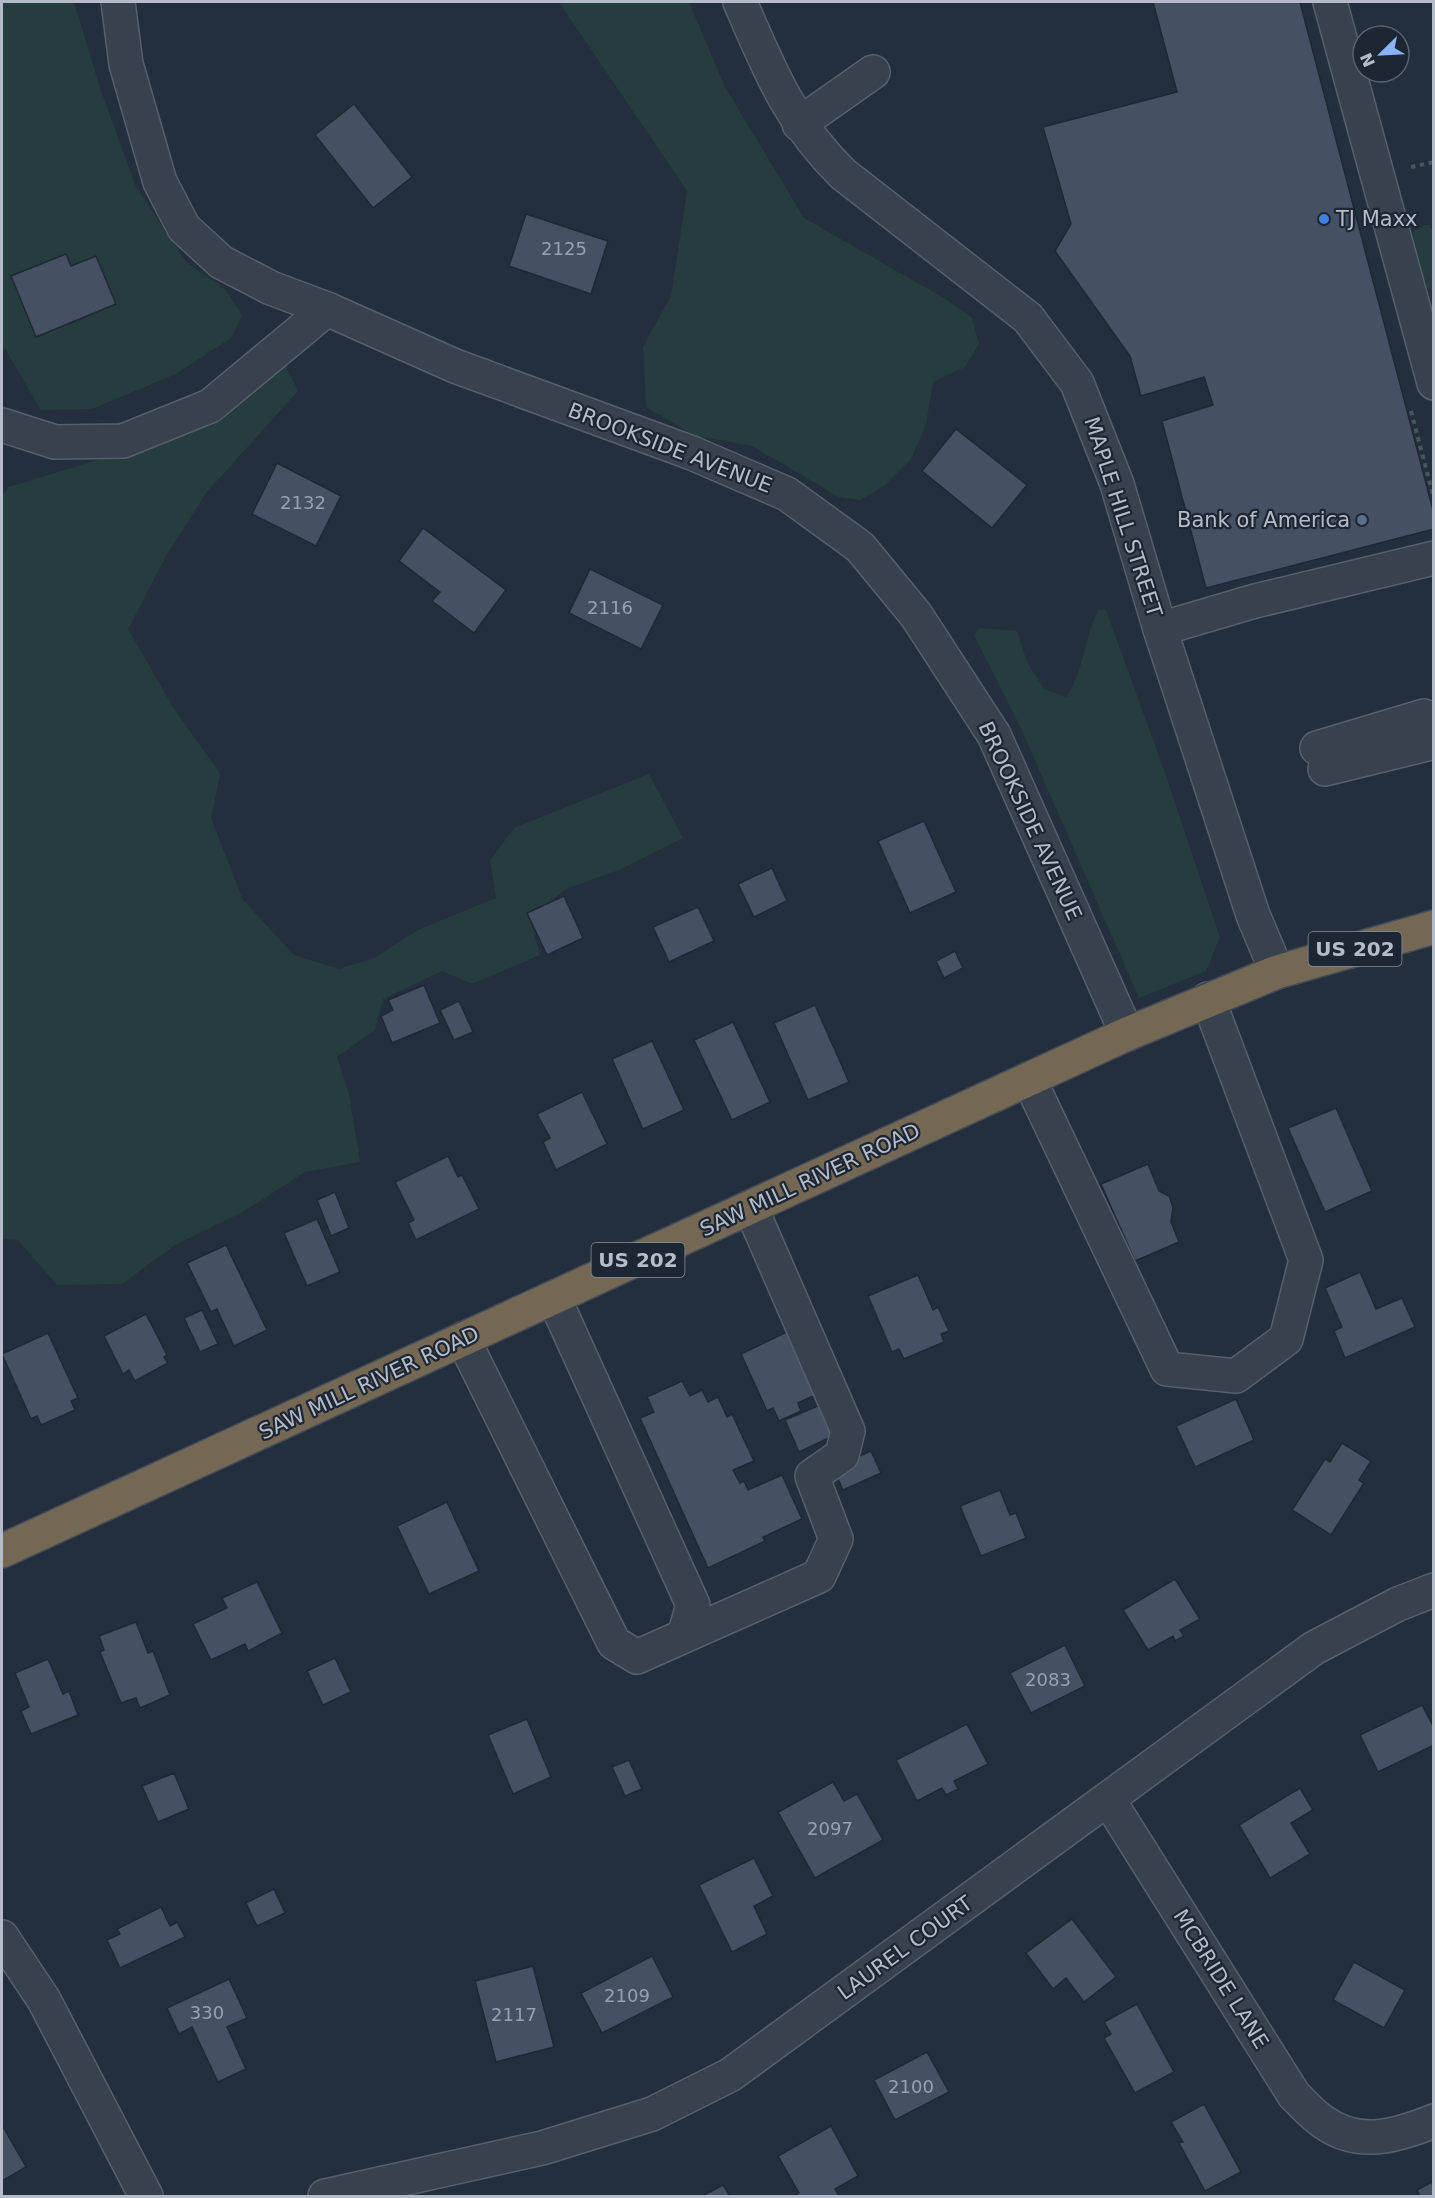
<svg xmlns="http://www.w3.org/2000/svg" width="1435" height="2198" font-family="'DejaVu Sans',sans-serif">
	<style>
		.green { fill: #263c3f }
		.building { fill: #455162; stroke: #1f2835; stroke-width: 1.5 }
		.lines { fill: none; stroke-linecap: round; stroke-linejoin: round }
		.minor-casing { stroke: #565f6c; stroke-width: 36 }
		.highway-casing { stroke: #434c59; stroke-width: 36 }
		.path { stroke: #44595c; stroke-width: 4; stroke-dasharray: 4.5 4.5; stroke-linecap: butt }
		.minor { stroke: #38414e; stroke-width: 33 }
		.highway { stroke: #746855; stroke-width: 33 }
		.shop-dot { fill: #3f7fe0; stroke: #1d2633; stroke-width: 2 }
		.service-dot { fill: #5c6f8a; stroke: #1d2633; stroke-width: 2 }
		.labels { text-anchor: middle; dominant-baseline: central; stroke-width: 4.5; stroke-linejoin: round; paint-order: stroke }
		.number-label { font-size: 18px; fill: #98a1af }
		.shield { fill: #1d2633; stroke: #878f9c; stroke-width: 1.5 }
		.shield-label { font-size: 20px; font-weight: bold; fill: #b4bcc9 }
		.poi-label { font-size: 21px; fill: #b4bcc9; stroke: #1d2633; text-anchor: start }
		.street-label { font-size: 21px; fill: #b4bcc9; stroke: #1d2633 }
	</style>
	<rect width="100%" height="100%" fill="#242f3e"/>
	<g class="green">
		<path d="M2,2H74L100,88L136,187L187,263L226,290L242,316L231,338L176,374L92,409L41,410L6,350L2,347Z"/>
		<path d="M559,2H689L725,87L804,218L949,301L972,318L979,344L965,367L933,382L926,424L911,459L884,486L860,500L839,497L752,446L696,436L646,407L643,347L671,296L687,191Z"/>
		<path d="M1425,225H1430L1433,233V291L1427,288L1412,237V232Z"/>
		<path d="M285,365L298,391L206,493L166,556L128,629L173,707L220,774L211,818L243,900L294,955L339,969L374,958L420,929L496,898L490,861L514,828L649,774L683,838L619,870L566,889L530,918L540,955L472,984L442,971L383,999L375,1030L337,1057L349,1094L360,1162L305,1172L243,1212L175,1245L122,1284L57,1285L18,1240L2,1239V495L9,487L212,425Z"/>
		<path d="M1099,610H1106L1165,773L1220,937L1206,971L1139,998L1020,726L974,635L979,628L1017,631L1027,662L1044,689L1066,697C1085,671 1083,638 1099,610Z"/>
	</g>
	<g class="building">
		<path d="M1153,2H1300L1434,514V529L1206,588L1162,421L1213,405L1204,377L1141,396L1130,356L1055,251L1071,224L1043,127L1177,92Z"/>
		<path d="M354,104L412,177L373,208L315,135Z"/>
		<path d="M526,214L608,241L591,294L509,266Z"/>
		<path d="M66,254L71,266L96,256L116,304L36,337L11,276Z"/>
		<path d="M956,429L1027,485L992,528L922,471Z"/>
		<path d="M277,463L341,496L316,546L252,514Z"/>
		<path d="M423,528L506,590L474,633L432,601L440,592L399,561Z"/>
		<path d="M590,569L663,605L641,649L569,613Z"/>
		<path d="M924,821L956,892L910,913L878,841Z"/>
		<path d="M772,868L787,901L754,917L738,884Z"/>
		<path d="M564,896L583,938L547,955L527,913Z"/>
		<path d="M698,907L714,941L669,962L653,927Z"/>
		<path d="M955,951L963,968L944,978L936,961Z"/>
		<path d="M424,985L440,1023L392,1043L381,1016L393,1010L388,1000Z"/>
		<path d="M459,1001L473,1032L454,1040L440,1010Z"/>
		<path d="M815,1005L849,1082L808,1100L774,1023Z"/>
		<path d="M733,1022L770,1102L732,1120L694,1040Z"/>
		<path d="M652,1041L684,1110L643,1129L612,1059Z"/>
		<path d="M582,1092L607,1144L556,1170L543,1142L550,1138L537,1114Z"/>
		<path d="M1336,1108L1372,1191L1325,1212L1288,1128Z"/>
		<path d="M448,1156L458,1177L462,1175L479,1209L416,1240L408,1223L414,1220L395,1182Z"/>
		<path d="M1148,1164L1159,1191L1169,1196L1173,1207L1171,1222L1179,1242L1135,1261L1101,1184Z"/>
		<path d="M335,1192L349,1228L331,1236L317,1200Z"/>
		<path d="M317,1219L340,1272L307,1286L284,1233Z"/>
		<path d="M226,1245L267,1330L234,1346L217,1309L211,1312L187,1263Z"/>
		<path d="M1360,1272L1376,1309L1402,1298L1415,1327L1345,1358L1334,1331L1342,1327L1325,1288Z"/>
		<path d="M918,1275L933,1310L938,1307L949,1331L941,1334L944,1342L904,1359L899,1349L892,1352L868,1296Z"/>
		<path d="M202,1310L218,1344L200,1352L184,1318Z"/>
		<path d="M146,1314L167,1355L164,1357L168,1363L135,1381L129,1370L123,1374L104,1336Z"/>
		<path d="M791,1330L820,1393L798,1403L801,1411L779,1421L773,1408L767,1411L741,1354Z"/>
		<path d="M48,1333L78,1398L71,1401L75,1410L41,1425L37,1416L31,1419L2,1354Z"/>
		<path d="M682,1381L690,1396L702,1390L708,1402L718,1397L727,1417L732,1414L754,1461L733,1470L740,1483L744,1481L748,1490L782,1475L802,1519L763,1537L765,1541L708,1568L640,1418L654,1412L647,1397Z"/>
		<path d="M1236,1399L1254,1440L1195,1467L1176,1426Z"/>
		<path d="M820,1405L833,1436L799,1452L785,1420Z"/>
		<path d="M1342,1443L1371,1461L1359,1480L1364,1483L1331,1535L1292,1510L1325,1459L1330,1462Z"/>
		<path d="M871,1451L881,1473L843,1490L833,1468Z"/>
		<path d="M1000,1490L1010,1515L1016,1513L1026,1538L981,1556L960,1506Z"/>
		<path d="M447,1502L479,1571L429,1594L397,1526Z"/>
		<path d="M1175,1579L1200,1619L1180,1630L1184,1636L1175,1641L1173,1636L1148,1650L1123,1610Z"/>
		<path d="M257,1582L282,1633L248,1651L245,1644L211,1660L193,1624L227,1608L222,1598Z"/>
		<path d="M136,1622L148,1653L153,1651L170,1695L140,1708L136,1698L121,1703L100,1652L104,1650L99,1636Z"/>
		<path d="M1065,1645L1085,1686L1031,1713L1010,1673Z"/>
		<path d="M335,1658L351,1692L323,1705L307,1671Z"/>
		<path d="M48,1659L63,1694L69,1691L78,1715L31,1734L21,1711L29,1707L15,1673Z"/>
		<path d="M1422,1705L1434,1728V1745L1378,1772L1360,1735Z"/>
		<path d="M527,1719L551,1777L513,1794L488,1735Z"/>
		<path d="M967,1724L988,1764L954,1781L958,1789L946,1795L942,1788L917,1801L896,1760Z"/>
		<path d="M629,1760L642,1789L625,1796L612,1767Z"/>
		<path d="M174,1773L189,1809L158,1822L142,1786Z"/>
		<path d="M833,1782L844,1801L857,1794L883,1840L815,1878L778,1812Z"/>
		<path d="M1300,1788L1313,1810L1291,1823L1310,1854L1270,1878L1239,1825Z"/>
		<path d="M754,1858L773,1896L754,1906L767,1934L732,1952L699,1885Z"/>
		<path d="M274,1889L285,1913L257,1926L246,1903Z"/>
		<path d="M161,1907L170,1926L177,1922L185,1937L120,1968L107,1940L120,1934L117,1929Z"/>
		<path d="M1072,1919L1116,1977L1084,2002L1066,1978L1053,1989L1026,1953Z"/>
		<path d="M652,1956L673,1997L602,2033L581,1993Z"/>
		<path d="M1354,1962L1405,1990L1384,2028L1333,2000Z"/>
		<path d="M533,1966L554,2047L496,2062L475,1981Z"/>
		<path d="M229,1979L247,2018L227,2027L246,2069L218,2082L192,2027L179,2034L167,2008Z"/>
		<path d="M1137,2004L1174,2072L1135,2093L1104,2038L1111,2034L1104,2022Z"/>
		<path d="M927,2052L949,2092L895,2120L874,2080Z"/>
		<path d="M1204,2104L1241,2172L1205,2191L1179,2143L1183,2142L1171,2122Z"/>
		<path d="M2,2125L26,2167L2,2181Z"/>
		<path d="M831,2126L858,2176L835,2189L839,2196H793L799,2193L778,2156Z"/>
		<path d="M1432,2182L1434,2196H1420L1417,2190Z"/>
		<path d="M723,2185L730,2196H702Z"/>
	</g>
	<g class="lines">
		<g class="minor-casing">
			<g id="minor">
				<path d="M118,2L126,64L160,182L184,228L221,262L271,288L327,309L455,366L692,453L787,494L860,547L916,615L994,735L1127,1034"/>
				<path d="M740,2C769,69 789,121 843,174L1028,318L1077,383L1117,484L1160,629L1253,915L1277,972"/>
				<path d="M1330,2L1434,383"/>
				<path d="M799,124L873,72"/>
				<path d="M2,425L55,442L123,441L210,406L327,309"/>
				<path d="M1160,629L1255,601L1434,558"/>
				<path d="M1317,748L1424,716"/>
				<path d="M1325,769L1427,744"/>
				<path d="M1029,1079L1167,1369L1236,1376L1286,1339L1306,1260L1208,999"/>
				<path d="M463,1339L614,1643L637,1657L684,1636L693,1605L554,1298"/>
				<path d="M684,1636L819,1576L836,1539L812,1476L842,1455L848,1431L751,1208"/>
				<path d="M1108,1799L1294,2095C1303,2104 1312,2114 1322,2121C1358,2148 1397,2136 1434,2121"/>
				<path d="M2,1937L44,2000L146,2196"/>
				<path d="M325,2196L542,2148L652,2114L730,2075L1314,1648L1398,1604L1434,1590"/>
			</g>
		</g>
		<g class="highway-casing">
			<path id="highway" d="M2,1551L1127,1034L1277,972L1434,927"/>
		</g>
		<g class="path">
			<path d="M1411,167L1434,162"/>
			<path d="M1411,411L1434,499"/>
		</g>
		<use href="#minor" class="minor"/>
		<use href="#highway" class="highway"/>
	</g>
	<circle class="shop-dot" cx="1324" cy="219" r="6"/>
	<circle class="service-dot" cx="1362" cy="520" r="6"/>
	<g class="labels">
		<g class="number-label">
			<text x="564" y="248">2125</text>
			<text x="303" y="502">2132</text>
			<text x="610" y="607">2116</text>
			<text x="1048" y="1679">2083</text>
			<text x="830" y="1828">2097</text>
			<text x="627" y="1995">2109</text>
			<text x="207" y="2012">330</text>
			<text x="514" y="2014">2117</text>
			<text x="911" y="2086">2100</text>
		</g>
		<g class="shield">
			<rect x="1308.5" y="932" width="93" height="34" rx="4.5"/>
			<rect x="591.5" y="1243" width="93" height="34" rx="4.5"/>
		</g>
		<g class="shield-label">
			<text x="1355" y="949">US 202</text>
			<text x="638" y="1260">US 202</text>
		</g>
		<g class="poi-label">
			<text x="1336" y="219">TJ Maxx</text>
			<text x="1350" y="520" text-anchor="end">Bank of America</text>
		</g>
		<g class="street-label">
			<text transform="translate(670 448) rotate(21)">BROOKSIDE AVENUE</text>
			<text transform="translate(1123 517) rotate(72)">MAPLE HILL STREET</text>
			<text transform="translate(1030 821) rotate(65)">BROOKSIDE AVENUE</text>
			<text transform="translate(810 1180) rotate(-25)">SAW MILL RIVER ROAD</text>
			<text transform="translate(369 1383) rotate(-25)">SAW MILL RIVER ROAD</text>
			<text transform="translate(905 1948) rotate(-36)">LAUREL COURT</text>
			<text transform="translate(1221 1979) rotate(58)">MCBRIDE LANE</text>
		</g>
	</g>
	<rect width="1435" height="2198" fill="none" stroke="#b4bcc9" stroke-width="6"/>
	<g transform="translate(1381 54) rotate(246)"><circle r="28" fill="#1d2633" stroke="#59626f" stroke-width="1.5"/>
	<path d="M0-4.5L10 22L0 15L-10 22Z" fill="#8ab4f8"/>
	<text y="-9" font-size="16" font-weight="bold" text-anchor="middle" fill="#b4bcc9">N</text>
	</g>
</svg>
